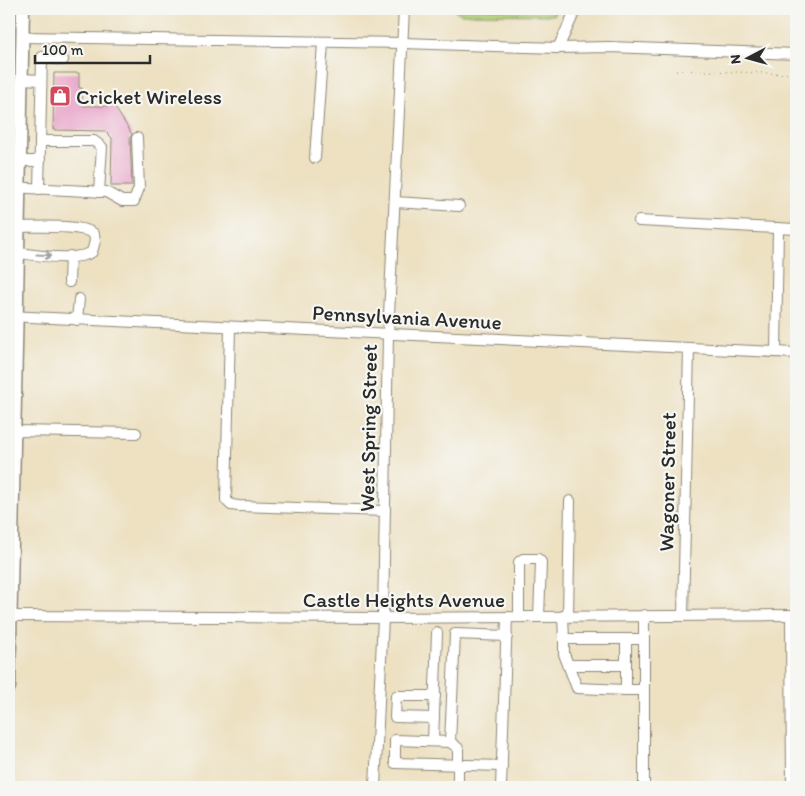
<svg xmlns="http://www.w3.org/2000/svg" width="805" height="796" font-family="Itim,sans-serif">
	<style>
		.green { fill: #aecd74; stroke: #6c7c50 }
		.building { fill: #e89ac5 }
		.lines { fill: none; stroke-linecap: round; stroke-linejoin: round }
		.minor-casing { stroke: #8c8676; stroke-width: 12 }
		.major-casing { stroke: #8c8676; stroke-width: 15 }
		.path { stroke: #8c8676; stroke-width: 1; stroke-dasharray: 1 4; stroke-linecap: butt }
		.minor { stroke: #fff; stroke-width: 10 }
		.major { stroke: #fff; stroke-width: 12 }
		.oneway { stroke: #a0a0a0 }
		.labels { text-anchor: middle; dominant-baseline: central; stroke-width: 4.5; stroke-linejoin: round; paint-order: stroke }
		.poi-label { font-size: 21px; fill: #2b2b2b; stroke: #f6f6f2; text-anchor: start }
		.street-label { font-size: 21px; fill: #2b2b2b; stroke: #f6f6f2 }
	</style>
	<rect width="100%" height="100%" fill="#f6f6f2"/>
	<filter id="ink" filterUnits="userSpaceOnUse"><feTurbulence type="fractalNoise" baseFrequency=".02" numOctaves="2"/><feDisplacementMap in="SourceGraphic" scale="10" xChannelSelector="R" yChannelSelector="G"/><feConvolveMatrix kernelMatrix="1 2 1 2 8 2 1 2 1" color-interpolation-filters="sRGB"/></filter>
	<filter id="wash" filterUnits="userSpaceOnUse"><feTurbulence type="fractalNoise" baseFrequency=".0096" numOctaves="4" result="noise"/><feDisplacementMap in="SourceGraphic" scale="20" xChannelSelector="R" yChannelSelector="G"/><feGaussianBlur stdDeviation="1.12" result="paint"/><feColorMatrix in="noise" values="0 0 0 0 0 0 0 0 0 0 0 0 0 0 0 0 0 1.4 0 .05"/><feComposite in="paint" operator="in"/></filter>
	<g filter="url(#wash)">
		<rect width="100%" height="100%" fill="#ede1c2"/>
		<path class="green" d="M453,9H555L554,15L461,14Z"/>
		<g id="blocks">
			<path class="building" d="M54,73H79V88H82V102H83V106H114L132,134L130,138L132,186H111L112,138L105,131L53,130Z"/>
		</g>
	</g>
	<g filter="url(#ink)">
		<use href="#blocks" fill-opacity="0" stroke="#8c8676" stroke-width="1"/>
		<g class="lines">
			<g class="minor-casing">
				<g id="minor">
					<path d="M22,37L403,43L558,48L609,47L796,54"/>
					<path d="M558,48L576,9"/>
					<path d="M21,79L41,80"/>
					<path d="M9,113H21"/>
					<path d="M40,141H94L102,147L99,192"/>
					<path d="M315,158L323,43"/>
					<path d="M20,161H40"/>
					<path d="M9,187L106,192L122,201H134L139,188L137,138"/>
					<path d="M39,189L42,57L63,60"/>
					<path d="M395,202L459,206"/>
					<path d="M639,221L796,229"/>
					<path d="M18,253C37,255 76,262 92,252L95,241L94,234C82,224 36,227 18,227"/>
					<path d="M69,282L70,256"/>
					<path d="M9,316L796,353"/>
					<path d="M77,320L79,299"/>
					<path d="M230,328L226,500L231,505L239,506L385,511"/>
					<path d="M776,352L778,228"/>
					<path d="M14,431L136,433"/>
					<path d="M644,615V787"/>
					<path d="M791,615L792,787"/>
					<path d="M9,616L383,618L796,615"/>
					<path d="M563,616L564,639H644"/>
					<path d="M568,616L570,501"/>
					<path d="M683,616L689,348"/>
					<path d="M519,617V562L523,559H538L541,562L539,617"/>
					<path d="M564,639V654L577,688L626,690"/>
					<path d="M626,639V690H643"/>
					<path d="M567,665H626"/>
					<path d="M434,718L395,717L396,696H435"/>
					<path d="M433,741L437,633"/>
					<path d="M450,742L455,634L507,636"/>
					<path d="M375,787L383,618L388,335L404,9"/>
					<path d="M458,787V748L450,742L395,740V763L502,766"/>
					<path d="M501,787L507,617"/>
				</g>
			</g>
			<g class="major-casing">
				<path id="major" d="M9,687L23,9"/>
			</g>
			<path class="path" d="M676,70L796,74"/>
			<use href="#minor" class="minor"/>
			<use href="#major" class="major"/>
		</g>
		<defs><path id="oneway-shaft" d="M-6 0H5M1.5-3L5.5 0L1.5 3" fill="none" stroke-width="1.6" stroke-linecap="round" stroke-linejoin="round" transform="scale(1.25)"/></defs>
		<use class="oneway" href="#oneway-shaft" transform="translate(44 255) rotate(3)"/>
	</g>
	<defs>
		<g id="shop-square" transform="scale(1.125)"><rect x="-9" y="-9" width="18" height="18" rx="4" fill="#d1495b" stroke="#f6f6f2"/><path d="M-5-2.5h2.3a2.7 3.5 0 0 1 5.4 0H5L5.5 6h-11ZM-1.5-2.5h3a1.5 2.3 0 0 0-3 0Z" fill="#fff"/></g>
	</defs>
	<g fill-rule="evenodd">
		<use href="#shop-square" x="60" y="96"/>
	</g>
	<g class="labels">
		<g class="poi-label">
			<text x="76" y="96">Cricket Wireless</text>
		</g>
		<g class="street-label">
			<text transform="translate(407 317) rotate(3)">Pennsylvania Avenue</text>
			<text transform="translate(368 428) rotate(-89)">West Spring Street</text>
			<text transform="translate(667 482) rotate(-89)">Wagoner Street</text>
			<text x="404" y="599">Castle Heights Avenue</text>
		</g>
	</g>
	<rect width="805" height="796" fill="none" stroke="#f6f6f2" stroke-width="30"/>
	<g transform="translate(748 58) rotate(264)" stroke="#f6f6f2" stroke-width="4" paint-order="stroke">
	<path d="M0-4L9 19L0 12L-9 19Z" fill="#2b2b2b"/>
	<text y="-8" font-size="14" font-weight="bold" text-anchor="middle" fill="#2b2b2b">N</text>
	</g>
	<path d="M35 55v8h115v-8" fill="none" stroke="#2b2b2b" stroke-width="2.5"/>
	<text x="42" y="55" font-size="15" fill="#2b2b2b" stroke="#f6f6f2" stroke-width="4" paint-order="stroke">100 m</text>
</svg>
